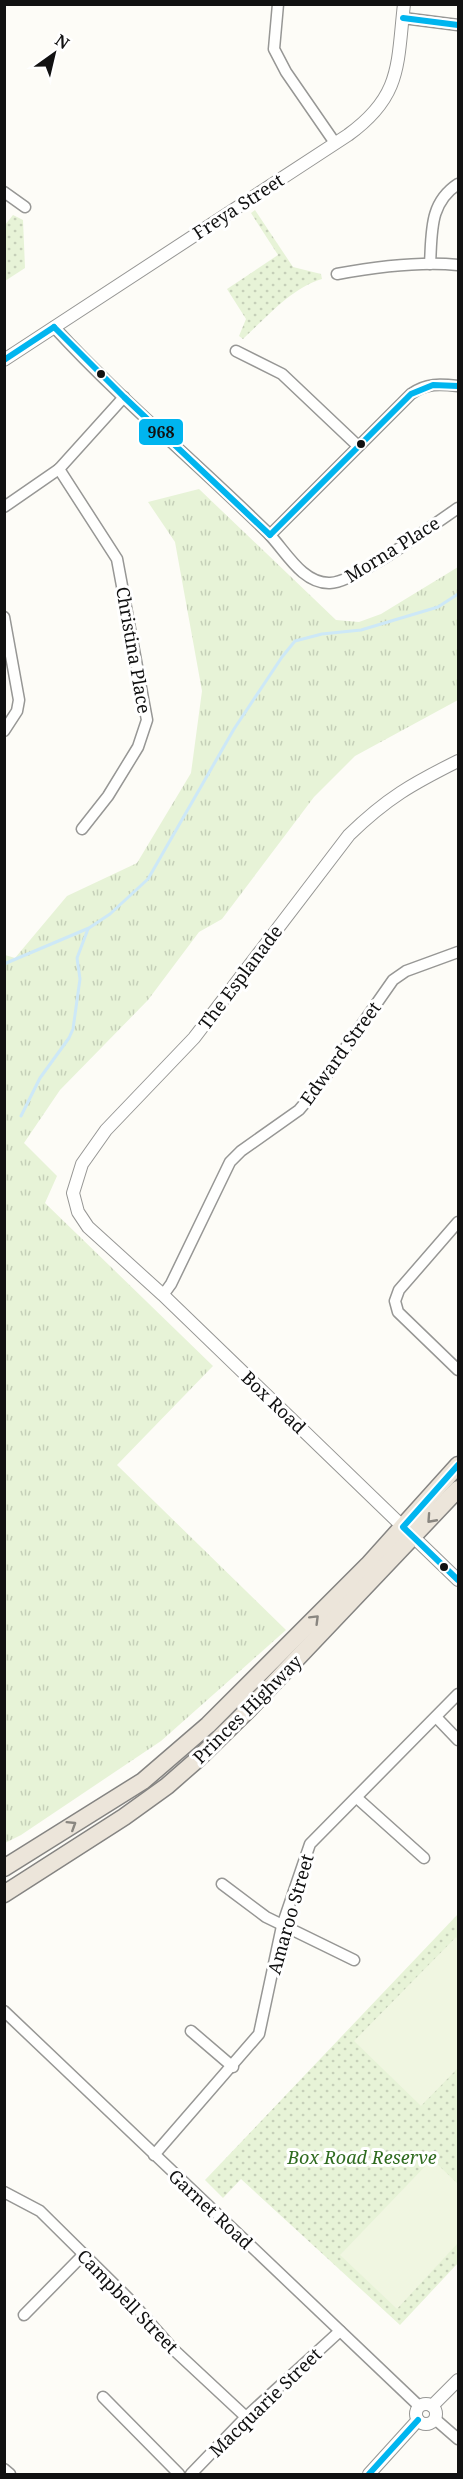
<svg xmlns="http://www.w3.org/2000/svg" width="463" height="2479" font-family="'Noto Serif',serif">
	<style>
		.grass { fill: url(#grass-tufts) }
		.park { fill: url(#park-dots) }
		.pitch { fill: #f0f6e1 }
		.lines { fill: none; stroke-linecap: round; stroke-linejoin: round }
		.stream { stroke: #cde8f7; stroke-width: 3 }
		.minor-casing { stroke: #979795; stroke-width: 13 }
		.tertiary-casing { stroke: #979795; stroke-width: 14 }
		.trunk-casing { stroke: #858482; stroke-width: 19 }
		.minor { stroke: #fffffe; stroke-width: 10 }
		.tertiary { stroke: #fffffe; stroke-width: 12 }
		.trunk { stroke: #ece5da; stroke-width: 16 }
		.bus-1-casing { stroke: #fff; stroke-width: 10 }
		.bus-2-casing { stroke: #fff; stroke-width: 10 }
		.bus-1 { stroke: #00b5ef; stroke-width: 6 }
		.bus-2 { stroke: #00b5ef; stroke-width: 6 }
		.oneway { stroke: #898680 }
		.bus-dot { fill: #111; stroke: #fff; stroke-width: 2 }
		.labels { text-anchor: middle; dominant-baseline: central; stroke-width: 6; stroke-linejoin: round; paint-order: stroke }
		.street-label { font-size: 18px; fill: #111; stroke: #fff }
		.park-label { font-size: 18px; font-style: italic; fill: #2f6b1f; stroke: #fff }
		.line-badge { stroke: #fff; stroke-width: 2 }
		.pale-badge-label { font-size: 16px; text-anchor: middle; font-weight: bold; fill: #111 }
	</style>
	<defs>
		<pattern id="grass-tufts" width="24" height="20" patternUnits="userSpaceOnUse" patternTransform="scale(1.5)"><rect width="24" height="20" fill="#e7f3d7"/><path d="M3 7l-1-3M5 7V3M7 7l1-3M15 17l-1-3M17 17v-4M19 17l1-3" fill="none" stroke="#c5cfb8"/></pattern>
		<pattern id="park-dots" width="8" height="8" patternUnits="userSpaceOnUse" patternTransform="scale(1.5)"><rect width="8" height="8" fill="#e7f3d7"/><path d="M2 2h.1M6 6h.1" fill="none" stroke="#c5cfb8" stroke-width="1.8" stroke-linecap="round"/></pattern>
	</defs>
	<rect width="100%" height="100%" fill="#fdfcf7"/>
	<path class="grass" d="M199,489L336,620L359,622L381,614L458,567V700L355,756L314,797L222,919L199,932L148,1000L60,1090L24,1143L57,1176L45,1203L213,1366L117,1465L286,1630L161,1741L21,1835L5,1843V955L15,958L67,896L137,863L191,773L202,691L175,542L148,502Z"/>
	<g class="park">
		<path d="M255,210L293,267L321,274L322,279C291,288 266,318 243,339L239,336L246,319L227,289L278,255L251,213Z"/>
		<path d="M13,215L23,220L25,268L5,281V225Z"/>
		<path d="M458,1914V2263L400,2325L241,2179L223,2198L205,2180Z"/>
	</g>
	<g class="pitch">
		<path d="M456,1937L458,1940V2068L421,2106L354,2041Z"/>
		<path d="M432,2159L458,2184V2243L397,2309L340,2255Z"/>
	</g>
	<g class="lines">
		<g class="stream">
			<path d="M4,964L89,928L110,914L148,879L234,729L282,657L295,641L322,634L361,630L438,607L458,594"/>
			<path d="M21,1116L40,1078L69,1038L73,1029L80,979L77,958L88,929"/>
		</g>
		<g class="minor-casing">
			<g id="minor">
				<path d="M278,4L274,49L286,72L335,143"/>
				<path d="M403,18L458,25"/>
				<path d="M4,192L25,207"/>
				<path d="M430,264C432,232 429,203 458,184"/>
				<path d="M337,274C375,267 420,261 458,265"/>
				<path d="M54,327C121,400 198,464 268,533C285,550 302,584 330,583C355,583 434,524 458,508"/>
				<path d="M236,351L282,374L358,446"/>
				<path d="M59,469L117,559L147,720L138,747L108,796L82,829"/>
				<path d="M4,507L59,469L124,397"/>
				<path d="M270,535L411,394C426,383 440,384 458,386"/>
				<path d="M4,617L19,700L17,711L4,731"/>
				<path d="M458,1222L399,1290L395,1301L398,1312L458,1370"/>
				<path d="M163,1295L171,1284L230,1162L241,1151L299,1110L316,1090L393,980L406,971L458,952"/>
				<path d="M436,1717L458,1740"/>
				<path d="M357,1798L424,1858"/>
				<path d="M222,1884L266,1917L354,1960"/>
				<path d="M4,2011L419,2406"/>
				<path d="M191,2031L233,2067"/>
				<path d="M154,2155L259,2034L282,1926L310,1844L458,1694"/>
				<path d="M4,2192L40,2211L129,2299L173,2349L246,2417"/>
				<path d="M24,2315L84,2254"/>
				<path d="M103,2397L179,2474"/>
				<path d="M435,2419L458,2439"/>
				<path d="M4,2469L10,2474"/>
				<path d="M191,2474L246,2417L340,2331"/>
			</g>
		</g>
		<g class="tertiary-casing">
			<g id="tertiary">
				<path d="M4,360L348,135C402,96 397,65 404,4"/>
				<path d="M458,761C412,784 387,798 349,835L194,1038L106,1130L82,1164L73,1193L78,1212L88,1227L163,1295L458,1580"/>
				<circle cx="426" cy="2414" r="10"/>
				<path d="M432,2406L458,2380"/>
				<path d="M369,2474L418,2420"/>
			</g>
		</g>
		<g class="trunk-casing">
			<g id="trunk">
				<path d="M4,1868L143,1781L208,1725L368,1565L458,1465"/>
				<path d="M4,1894L124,1817L167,1786L199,1758L250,1708L458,1489"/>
			</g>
		</g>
		<use href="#minor" class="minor"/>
		<use href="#tertiary" class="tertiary"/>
		<use href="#trunk" class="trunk"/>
		<g class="bus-1-casing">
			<g id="bus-1">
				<path d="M403,18L458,25"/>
				<path d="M54,327L124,397L270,535"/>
				<path d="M4,360L54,327"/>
				<path d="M270,535L411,394L433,385L458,386"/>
			</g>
		</g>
		<g class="bus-2-casing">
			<g id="bus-2">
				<path d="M458,1465L403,1527L458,1580"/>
				<path d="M369,2474L418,2420"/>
			</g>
		</g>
		<use href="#bus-1" class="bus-1"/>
		<use href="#bus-2" class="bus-2"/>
	</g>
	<defs><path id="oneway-chevron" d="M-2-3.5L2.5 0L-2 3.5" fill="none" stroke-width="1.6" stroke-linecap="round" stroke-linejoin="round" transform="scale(1.5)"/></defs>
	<g class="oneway">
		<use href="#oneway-chevron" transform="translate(431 1519) rotate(132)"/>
		<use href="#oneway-chevron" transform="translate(315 1619) rotate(-45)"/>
		<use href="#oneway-chevron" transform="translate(72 1825) rotate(-32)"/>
	</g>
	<g class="bus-dot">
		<circle cx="101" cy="374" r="5"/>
		<circle cx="361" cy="444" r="5"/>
		<circle cx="444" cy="1567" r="5"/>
	</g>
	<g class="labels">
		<g class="street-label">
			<text transform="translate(238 206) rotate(-33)">Freya Street</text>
			<text transform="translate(392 549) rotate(-32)">Morna Place</text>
			<text transform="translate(134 650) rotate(80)">Christina Place</text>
			<text transform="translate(240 977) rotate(-53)">The Esplanade</text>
			<text transform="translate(340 1053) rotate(-54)">Edward Street</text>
			<text transform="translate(274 1402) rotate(44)">Box Road</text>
			<text transform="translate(247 1709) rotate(-45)">Princes Highway</text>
			<text transform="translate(290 1914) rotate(-74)">Amaroo Street</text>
			<text transform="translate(211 2209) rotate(43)">Garnet Road</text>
			<text transform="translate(128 2301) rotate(46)">Campbell Street</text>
			<text transform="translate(265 2402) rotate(-44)">Macquarie Street</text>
		</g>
		<g class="park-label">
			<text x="362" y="2157">Box Road Reserve</text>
		</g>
	</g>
	<rect class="line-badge" x="138" y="418" width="46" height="28" rx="6" fill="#00b5ef"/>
	<g class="pale-badge-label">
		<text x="161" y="438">968</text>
	</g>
	<rect width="463" height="2479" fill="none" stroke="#111111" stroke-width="12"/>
	<g transform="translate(54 54) rotate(34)" stroke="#ffffff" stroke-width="4.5" paint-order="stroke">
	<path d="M0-4.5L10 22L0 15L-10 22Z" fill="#111111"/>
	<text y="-9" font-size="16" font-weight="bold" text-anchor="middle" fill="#111111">N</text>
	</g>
</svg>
